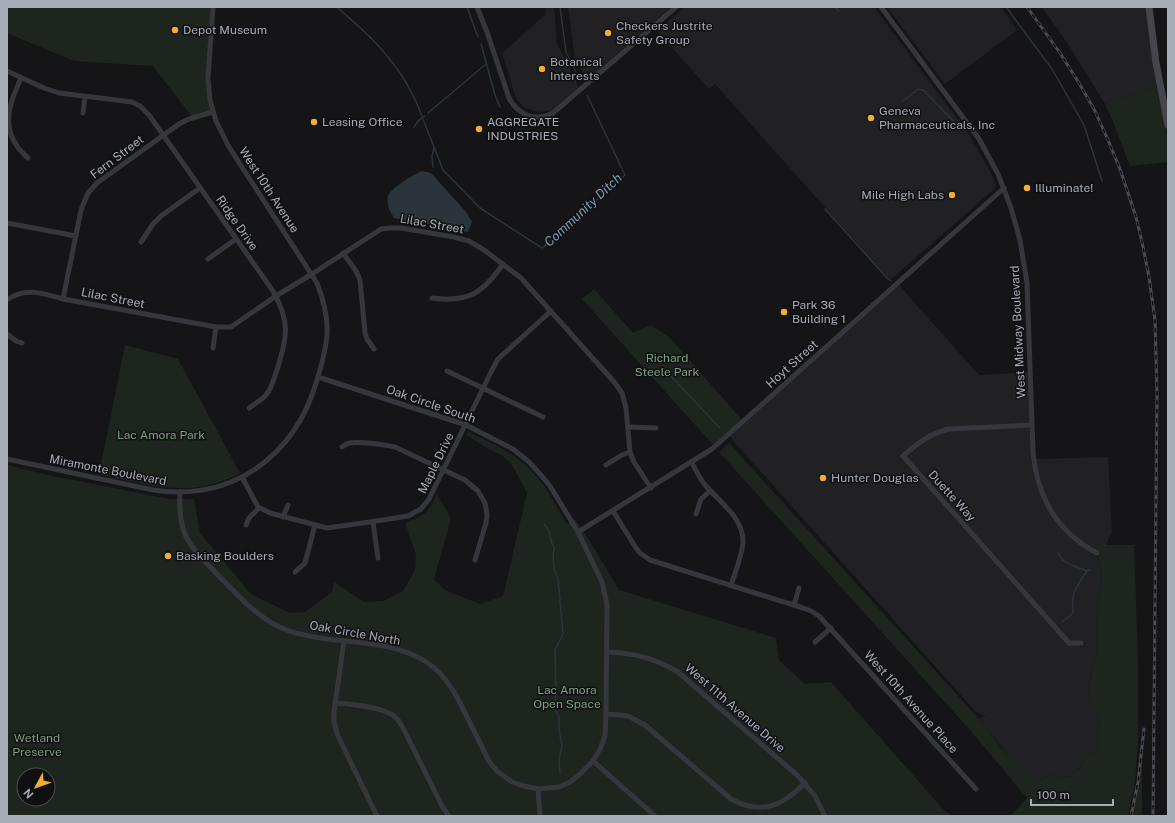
<svg xmlns="http://www.w3.org/2000/svg" width="1175" height="823" font-family="'Public Sans',sans-serif">
	<style>
		.built { fill: #212124 }
		.green { fill: #1d251e; fill-rule: evenodd }
		.water { fill: #2b343b }
		.lines { fill: none; stroke-linecap: round; stroke-linejoin: round }
		.stream { stroke: #2b343b; stroke-width: 1.5 }
		.street { stroke: #36373c; stroke-width: 5 }
		.secondary { stroke: #44464c; stroke-width: 7 }
		.rail-casing { stroke: #494b51; stroke-width: 3 }
		.rail { stroke: #101012; stroke-width: 1.5; stroke-dasharray: 4.5; stroke-linecap: butt }
		.poi-dot { fill: #f2ae32; stroke: #101012; stroke-width: 1.5 }
		.labels { text-anchor: middle; dominant-baseline: central; stroke-width: 3; stroke-linejoin: round; paint-order: stroke }
		.poi-label { font-size: 12px; fill: #a7acb7; stroke: #101012; text-anchor: start }
		.street-label { font-size: 12px; fill: #a7acb7; stroke: #101012 }
		.park-label { font-size: 12px; fill: #7ea27f; stroke: #101012 }
		.water-label { font-size: 13px; font-style: italic; fill: #7e9bb2; stroke: #101012 }
	</style>
	<rect width="100%" height="100%" fill="#151517"/>
	<g class="built">
		<path d="M546,7H554L557,44L579,87L551,111L537,112L523,107L515,96L502,53L545,15Z"/>
		<path d="M568,7H671L587,80L575,59Z"/>
		<path d="M685,7H874L970,136L992,175L996,184L995,188L957,222L890,280L715,84L709,89L657,31Z"/>
		<path d="M887,7H1001L1017,30L945,84Z"/>
		<path d="M1042,7H1147L1154,71L1157,87L1105,104L1066,41Z"/>
		<path d="M897,283L979,375L1030,372L1034,459L1108,457L1112,532L1106,545H1092L1101,565L1102,579L1098,614L1097,650L1088,691L1091,704L1096,709L1102,718L1099,732V748L1094,755L1084,759L1080,768L1069,777L1048,775L1038,784L1034,782L1014,763L979,719L986,715H982L976,712L728,435Z"/>
	</g>
	<g class="green">
		<path d="M7,7H213L208,71L213,112L193,118L153,66L74,61L7,33Z"/>
		<path d="M1157,87L1168,140V162L1130,166L1115,127L1105,104Z"/>
		<path d="M594,289L633,333L650,325L669,337L743,421L715,447L582,299Z"/>
		<path d="M125,345L178,359L240,473C192,500 148,485 98,474L105,445Z"/>
		<path d="M468,432C487,441 508,450 524,464C543,479 555,504 567,524L575,519L591,543L619,590L776,638L779,660L805,684L831,682L943,809L952,816H7V465L53,476L170,499H194L200,533L251,594L290,613L305,612L332,592L334,582L364,602L383,601L403,591L415,570L416,555L405,523C426,515 427,514 437,494L451,519L434,579L445,590L480,604L503,596L527,493L511,463L501,455L489,449L466,435ZM24,775H48V799H24Z"/>
		<path d="M729,443L979,719C990,732 1014,769 1029,772V777L1038,784L1048,775L1069,777L1080,768L1084,759C1103,751 1097,748 1099,731C1100,727 1101,723 1101,718L1096,709L1091,704L1088,691L1097,650L1098,614L1102,579L1101,565L1097,553L1086,548L1092,545H1134L1138,661V740L1135,782L1128,816H1010L1027,798L970,730L719,452Z"/>
		<path d="M1142,763V816H1132Z"/>
	</g>
	<path class="water" d="M422,171L431,173L467,213L472,222L468,232L394,218C390,212 386,203 388,196C392,187 413,175 422,171Z"/>
	<g class="lines">
		<g class="stream">
			<path d="M337,7C352,21 369,34 382,50C399,69 413,92 422,116"/>
			<path d="M467,7L478,37"/>
			<path d="M560,7L566,52L580,81"/>
			<path d="M835,7L839,11"/>
			<path d="M1006,7L1052,69L1084,125L1102,181"/>
			<path d="M481,44L495,95L500,107"/>
			<path d="M903,101L918,89L923,90L961,129"/>
			<path d="M428,113L486,64"/>
			<path d="M507,117L515,127"/>
			<path d="M423,119L443,170L480,208L542,248L625,175L587,95"/>
			<path d="M414,127L419,120L425,116"/>
			<path d="M519,132L523,137"/>
			<path d="M433,167L432,157L434,147"/>
			<path d="M825,209L888,279L891,281"/>
			<path d="M665,370L720,428"/>
			<path d="M544,524L549,531L552,544L554,547L553,556L554,568L558,579L563,634L555,650L556,694L554,708L559,717V730L562,746L559,759L560,773"/>
			<path d="M1058,552C1062,565 1076,566 1087,571"/>
			<path d="M1062,622L1073,613C1071,591 1076,588 1087,571L1089,570"/>
		</g>
		<g class="street">
			<path d="M477,7L487,32L509,98C518,115 535,122 553,113L676,7"/>
			<path d="M881,7L979,139L998,174L1011,208L1020,240L1027,283L1033,452C1037,496 1057,532 1097,553"/>
			<path d="M7,71L44,88L59,93L132,102L140,106L149,115L273,291C291,323 287,336 277,370C274,378 272,388 266,395C262,400 254,404 249,408"/>
			<path d="M21,78C11,100 1,124 17,146C20,151 24,154 28,158"/>
			<path d="M83,113L85,97"/>
			<path d="M7,223L76,236"/>
			<path d="M141,242L153,224L161,216L200,188"/>
			<path d="M343,253L356,271L360,280L365,333L367,339L374,349"/>
			<path d="M208,259L236,239"/>
			<path d="M432,298C468,303 483,293 503,264"/>
			<path d="M63,299L81,210L88,193L97,183L179,124L189,119L213,112"/>
			<path d="M7,300C24,287 44,293 63,299L216,327H231L276,296L312,274L381,229L390,228H401L454,237L469,241L484,250L521,278L615,383L622,393L626,408L630,452L634,462L651,488"/>
			<path d="M7,334L16,341L22,343"/>
			<path d="M213,348L216,327"/>
			<path d="M447,371L543,417"/>
			<path d="M1032,425L948,429C928,435 918,443 903,456L1069,643H1081"/>
			<path d="M628,427L656,428"/>
			<path d="M342,447C344,446 347,443 350,443C357,441 387,445 395,447L465,480L478,491L485,503L487,515L486,523L475,560"/>
			<path d="M7,459L153,490C233,502 295,456 317,380C329,341 332,322 317,283L229,147L216,121L210,100L208,78L213,7"/>
			<path d="M692,463C696,471 700,479 706,486C720,502 743,518 743,541C743,553 735,573 731,585"/>
			<path d="M606,465L622,455L630,452"/>
			<path d="M242,477L258,507L270,513L327,528L370,522L408,516L421,509L429,499L492,370L498,359L551,311"/>
			<path d="M180,492C178,536 188,544 217,574C237,594 257,618 284,629C330,647 386,635 428,663C448,677 458,698 468,719C475,733 482,746 488,760L497,771L512,782L524,786L538,789L559,787L570,782L579,775L593,761L600,749L605,736L606,714L607,604L602,582L578,532L550,486L540,474L529,462L513,449L466,425L318,377"/>
			<path d="M613,511L636,548L640,553L650,560L803,608L811,611L819,616L976,789"/>
			<path d="M696,514L701,499L710,491"/>
			<path d="M283,517L288,505"/>
			<path d="M373,522L378,558"/>
			<path d="M246,525L249,518L259,508"/>
			<path d="M578,532L712,449L1004,188"/>
			<path d="M295,572L305,563L315,525"/>
			<path d="M794,605L799,588"/>
			<path d="M344,641L334,712V722L338,736L377,816"/>
			<path d="M815,642L831,628"/>
			<path d="M607,652C635,653 654,658 678,672L798,776L815,796L825,816"/>
			<path d="M335,703C350,704 382,707 394,716C398,719 401,724 403,728L442,806L449,816"/>
			<path d="M606,714L621,715L628,716L645,725L731,799C747,808 766,811 782,801C791,797 798,789 805,783"/>
			<path d="M593,761L655,816"/>
			<path d="M538,789L540,816"/>
		</g>
		<path class="secondary" d="M1149,7L1156,63L1168,125"/>
		<g class="rail-casing">
			<g id="rail">
				<path d="M1027,7L1060,53L1079,83L1094,109L1108,140L1120,169L1136,217L1142,242L1149,277L1155,320L1157,393L1153,816"/>
				<path d="M1131,816L1138,782L1144,729"/>
			</g>
		</g>
		<use href="#rail" class="rail"/>
	</g>
	<g class="poi-dot">
		<circle cx="175" cy="30" r="4"/>
		<circle cx="608" cy="33" r="4"/>
		<circle cx="542" cy="69" r="4"/>
		<circle cx="871" cy="118" r="4"/>
		<circle cx="314" cy="122" r="4"/>
		<circle cx="479" cy="129" r="4"/>
		<circle cx="1027" cy="188" r="4"/>
		<circle cx="952" cy="195" r="4"/>
		<circle cx="784" cy="312" r="4"/>
		<circle cx="823" cy="478" r="4"/>
		<circle cx="168" cy="556" r="4"/>
	</g>
	<g class="labels">
		<g class="poi-label">
			<text x="616" y="26">Checkers Justrite<tspan x="616" dy="14">Safety Group</tspan></text>
			<text x="183" y="30">Depot Museum</text>
			<text x="550" y="62">Botanical<tspan x="550" dy="14">Interests</tspan></text>
			<text x="879" y="111">Geneva<tspan x="879" dy="14">Pharmaceuticals, Inc</tspan></text>
			<text x="322" y="122">Leasing Office</text>
			<text x="487" y="122">AGGREGATE<tspan x="487" dy="14">INDUSTRIES</tspan></text>
			<text x="1035" y="188">Illuminate!</text>
			<text x="944" y="195" text-anchor="end">Mile High Labs</text>
			<text x="792" y="305">Park 36<tspan x="792" dy="14">Building 1</tspan></text>
			<text x="831" y="478">Hunter Douglas</text>
			<text x="176" y="556">Basking Boulders</text>
		</g>
		<g class="street-label">
			<text transform="translate(117 157) rotate(-37)">Fern Street</text>
			<text transform="translate(269 190) rotate(57)">West 10th Avenue</text>
			<text transform="translate(237 223) rotate(55)">Ridge Drive</text>
			<text transform="translate(432 224) rotate(10)">Lilac Street</text>
			<text transform="translate(113 298) rotate(11)">Lilac Street</text>
			<text transform="translate(1018 332) rotate(-93)">West Midway Boulevard</text>
			<text transform="translate(792 364) rotate(-42)">Hoyt Street</text>
			<text transform="translate(431 404) rotate(19)">Oak Circle South</text>
			<text transform="translate(436 463) rotate(-64)">Maple Drive</text>
			<text transform="translate(108 470) rotate(11)">Miramonte Boulevard</text>
			<text transform="translate(952 496) rotate(48)">Duette Way</text>
			<text transform="translate(355 633) rotate(10)">Oak Circle North</text>
			<text transform="translate(911 702) rotate(48)">West 10th Avenue Place</text>
			<text transform="translate(735 708) rotate(41)">West 11th Avenue Drive</text>
		</g>
		<g class="park-label">
			<text x="667" y="358">Richard<tspan x="667" dy="14">Steele Park</tspan></text>
			<text x="161" y="435">Lac Amora Park</text>
			<text x="567" y="690">Lac Amora<tspan x="567" dy="14">Open Space</tspan></text>
			<text x="37" y="738">Wetland<tspan x="37" dy="14">Preserve</tspan></text>
		</g>
		<g class="water-label">
			<text transform="translate(583 210) rotate(-43)">Community Ditch</text>
		</g>
	</g>
	<rect width="1175" height="823" fill="none" stroke="#a7acb7" stroke-width="16"/>
	<g transform="translate(36 787) rotate(229)"><circle r="19" fill="#101012" stroke="#4c4e54"/>
	<path d="M0-3L7 15L0 10L-7 15Z" fill="#f2ae32"/>
	<text y="-6" font-size="11" font-weight="bold" text-anchor="middle" fill="#a7acb7">N</text>
	</g>
	<path d="M1031 799v6h82v-6" fill="none" stroke="#a7acb7" stroke-width="2"/>
	<text x="1037" y="799" font-size="12" fill="#a7acb7" stroke="#101012" stroke-width="3" paint-order="stroke">100 m</text>
</svg>
